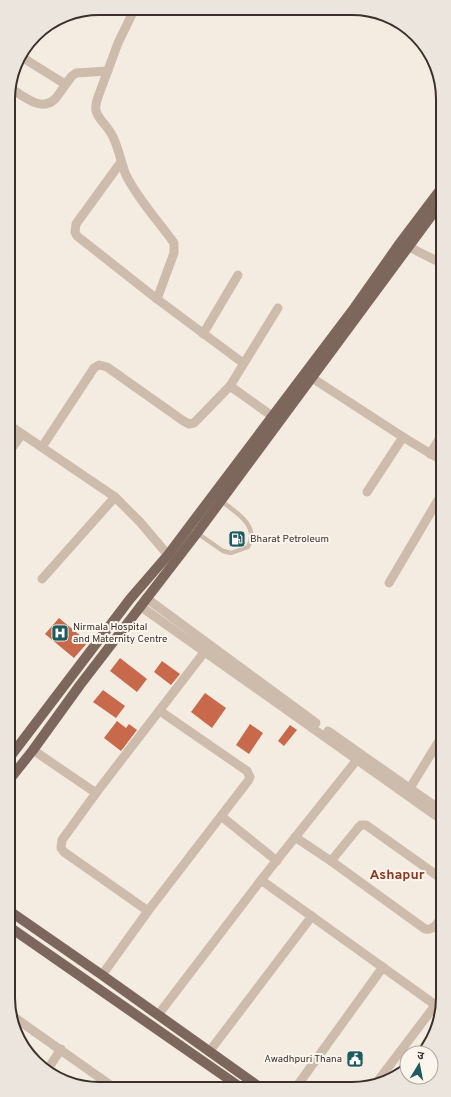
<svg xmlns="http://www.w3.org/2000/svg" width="451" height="1097" font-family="Overpass,'Noto Sans Devanagari',sans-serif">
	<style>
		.building { fill: #c8694b }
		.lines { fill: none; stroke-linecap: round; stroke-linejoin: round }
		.service { stroke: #cdbbac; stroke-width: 4.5 }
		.minor { stroke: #cdbbac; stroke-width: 9 }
		.primary { stroke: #7d675c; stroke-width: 10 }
		.labels { text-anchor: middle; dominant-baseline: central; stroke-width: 4; stroke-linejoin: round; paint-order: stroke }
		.poi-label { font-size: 10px; fill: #3b302b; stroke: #fbf5ee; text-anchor: start }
		.district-label { font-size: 14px; font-weight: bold; fill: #8c3b22; stroke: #fbf5ee }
		.rim { fill: none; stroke: #3b302b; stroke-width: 2 }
	</style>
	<rect width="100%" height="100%" fill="#f4ebe1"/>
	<g class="building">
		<path d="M59,618L88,642L74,658L45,634Z"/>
		<path d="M120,658L147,679L137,692L110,671Z"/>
		<path d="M162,661L180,674L171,685L154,672Z"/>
		<path d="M103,690L125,706L116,718L93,702Z"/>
		<path d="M205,693L226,708L212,728L191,712Z"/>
		<path d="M117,721L126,728L129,724L137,730L121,751L104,738Z"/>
		<path d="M250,724L263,733L249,754L236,745Z"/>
		<path d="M290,725L297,730L284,746L278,741Z"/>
	</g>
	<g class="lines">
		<path class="service" d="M197,533L223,551L231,553L248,547C260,526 236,512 221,501"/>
		<g class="minor">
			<path d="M135,8L118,43L98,97C90,117 105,120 113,137C119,149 121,163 126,175C137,198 159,222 174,243V253L157,299"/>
			<path d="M20,56L65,84"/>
			<path d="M10,88C22,95 41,113 55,99C61,92 66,83 72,76L76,73L108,71"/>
			<path d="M121,162L76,224L75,232L77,236L157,299L243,363"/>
			<path d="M403,244L441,263"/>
			<path d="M203,334L238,275"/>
			<path d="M306,374L403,437L441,460"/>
			<path d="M230,386L272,416"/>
			<path d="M9,425L115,497L140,522L168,555"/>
			<path d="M42,447L94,368L99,365L107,367L182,420L189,424L194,423L230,386L278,308"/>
			<path d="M9,452L22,434"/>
			<path d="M430,454L441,436"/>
			<path d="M367,492L403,437"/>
			<path d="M42,579L115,497"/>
			<path d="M389,583L441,495"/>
			<path d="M146,598L316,723"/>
			<path d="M140,606L442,820"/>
			<path d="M328,731L442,811"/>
			<path d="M33,750L96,793"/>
			<path d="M410,788L442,736"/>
			<path d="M221,816L277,861"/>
			<path d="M295,837L331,861L425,929C435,931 438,921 443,914"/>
			<path d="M331,861L358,828L361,825H366L442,879"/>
			<path d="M261,880L441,1009"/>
			<path d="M148,911L64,852L61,848L62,840L96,793L209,646"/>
			<path d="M102,975L148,911L248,781L250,777L247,771L160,711"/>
			<path d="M11,1015L113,1087"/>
			<path d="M158,1015L261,880L360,756"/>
			<path d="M209,1052L312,916"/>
			<path d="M48,1069L61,1049"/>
			<path d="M297,1086L383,967"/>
			<path d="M374,1086L443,995"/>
		</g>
		<g class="primary">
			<path d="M10,757L130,599L168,555L189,527L355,307L400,243L440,190"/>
			<path d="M10,779L33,750L80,685L197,533L440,204"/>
			<path d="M11,912L102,975L258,1086"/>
			<path d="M11,928L240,1087"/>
		</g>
	</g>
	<defs>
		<g id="fuel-square" transform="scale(0.9)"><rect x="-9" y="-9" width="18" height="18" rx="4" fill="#1f5a5e" stroke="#fbf5ee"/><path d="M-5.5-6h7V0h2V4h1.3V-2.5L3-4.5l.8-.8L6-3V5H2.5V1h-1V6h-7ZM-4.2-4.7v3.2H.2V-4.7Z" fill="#fff"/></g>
		<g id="hospital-square" transform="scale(0.9)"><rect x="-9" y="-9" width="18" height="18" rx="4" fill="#1f5a5e" stroke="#fbf5ee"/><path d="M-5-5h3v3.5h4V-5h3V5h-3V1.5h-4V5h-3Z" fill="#fff"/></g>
		<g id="civic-square" transform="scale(0.9)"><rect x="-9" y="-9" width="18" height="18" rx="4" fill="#1f5a5e" stroke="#fbf5ee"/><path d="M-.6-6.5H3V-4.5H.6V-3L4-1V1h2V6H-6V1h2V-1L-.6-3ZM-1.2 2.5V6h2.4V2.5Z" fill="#fff"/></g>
	</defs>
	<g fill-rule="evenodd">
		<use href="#fuel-square" x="237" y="539"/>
		<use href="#hospital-square" x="60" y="633"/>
		<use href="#civic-square" x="355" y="1059"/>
	</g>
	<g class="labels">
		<g class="poi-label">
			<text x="250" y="539">Bharat Petroleum</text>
			<text x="73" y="627">Nirmala Hospital<tspan x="73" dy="12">and Maternity Centre</tspan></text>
			<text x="342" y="1059" text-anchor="end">Awadhpuri Thana</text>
		</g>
		<g class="district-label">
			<text x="397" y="875">Ashapur</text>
		</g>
	</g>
	<path d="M0 0H451V1097H0ZM99 15H352A84 84 0 0 1 436 99V998A84 84 0 0 1 352 1082H99A84 84 0 0 1 15 998V99A84 84 0 0 1 99 15Z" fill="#ece5de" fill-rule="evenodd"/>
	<path class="rim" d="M99 15H352A84 84 0 0 1 436 99V998A84 84 0 0 1 352 1082H99A84 84 0 0 1 15 998V99A84 84 0 0 1 99 15Z"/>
	<g transform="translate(419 1065) rotate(10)"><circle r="19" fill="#fbf5ee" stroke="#aea6a0"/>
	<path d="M0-3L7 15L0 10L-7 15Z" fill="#1f5a5e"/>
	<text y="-6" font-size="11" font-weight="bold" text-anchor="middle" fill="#3b302b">उ</text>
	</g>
</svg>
